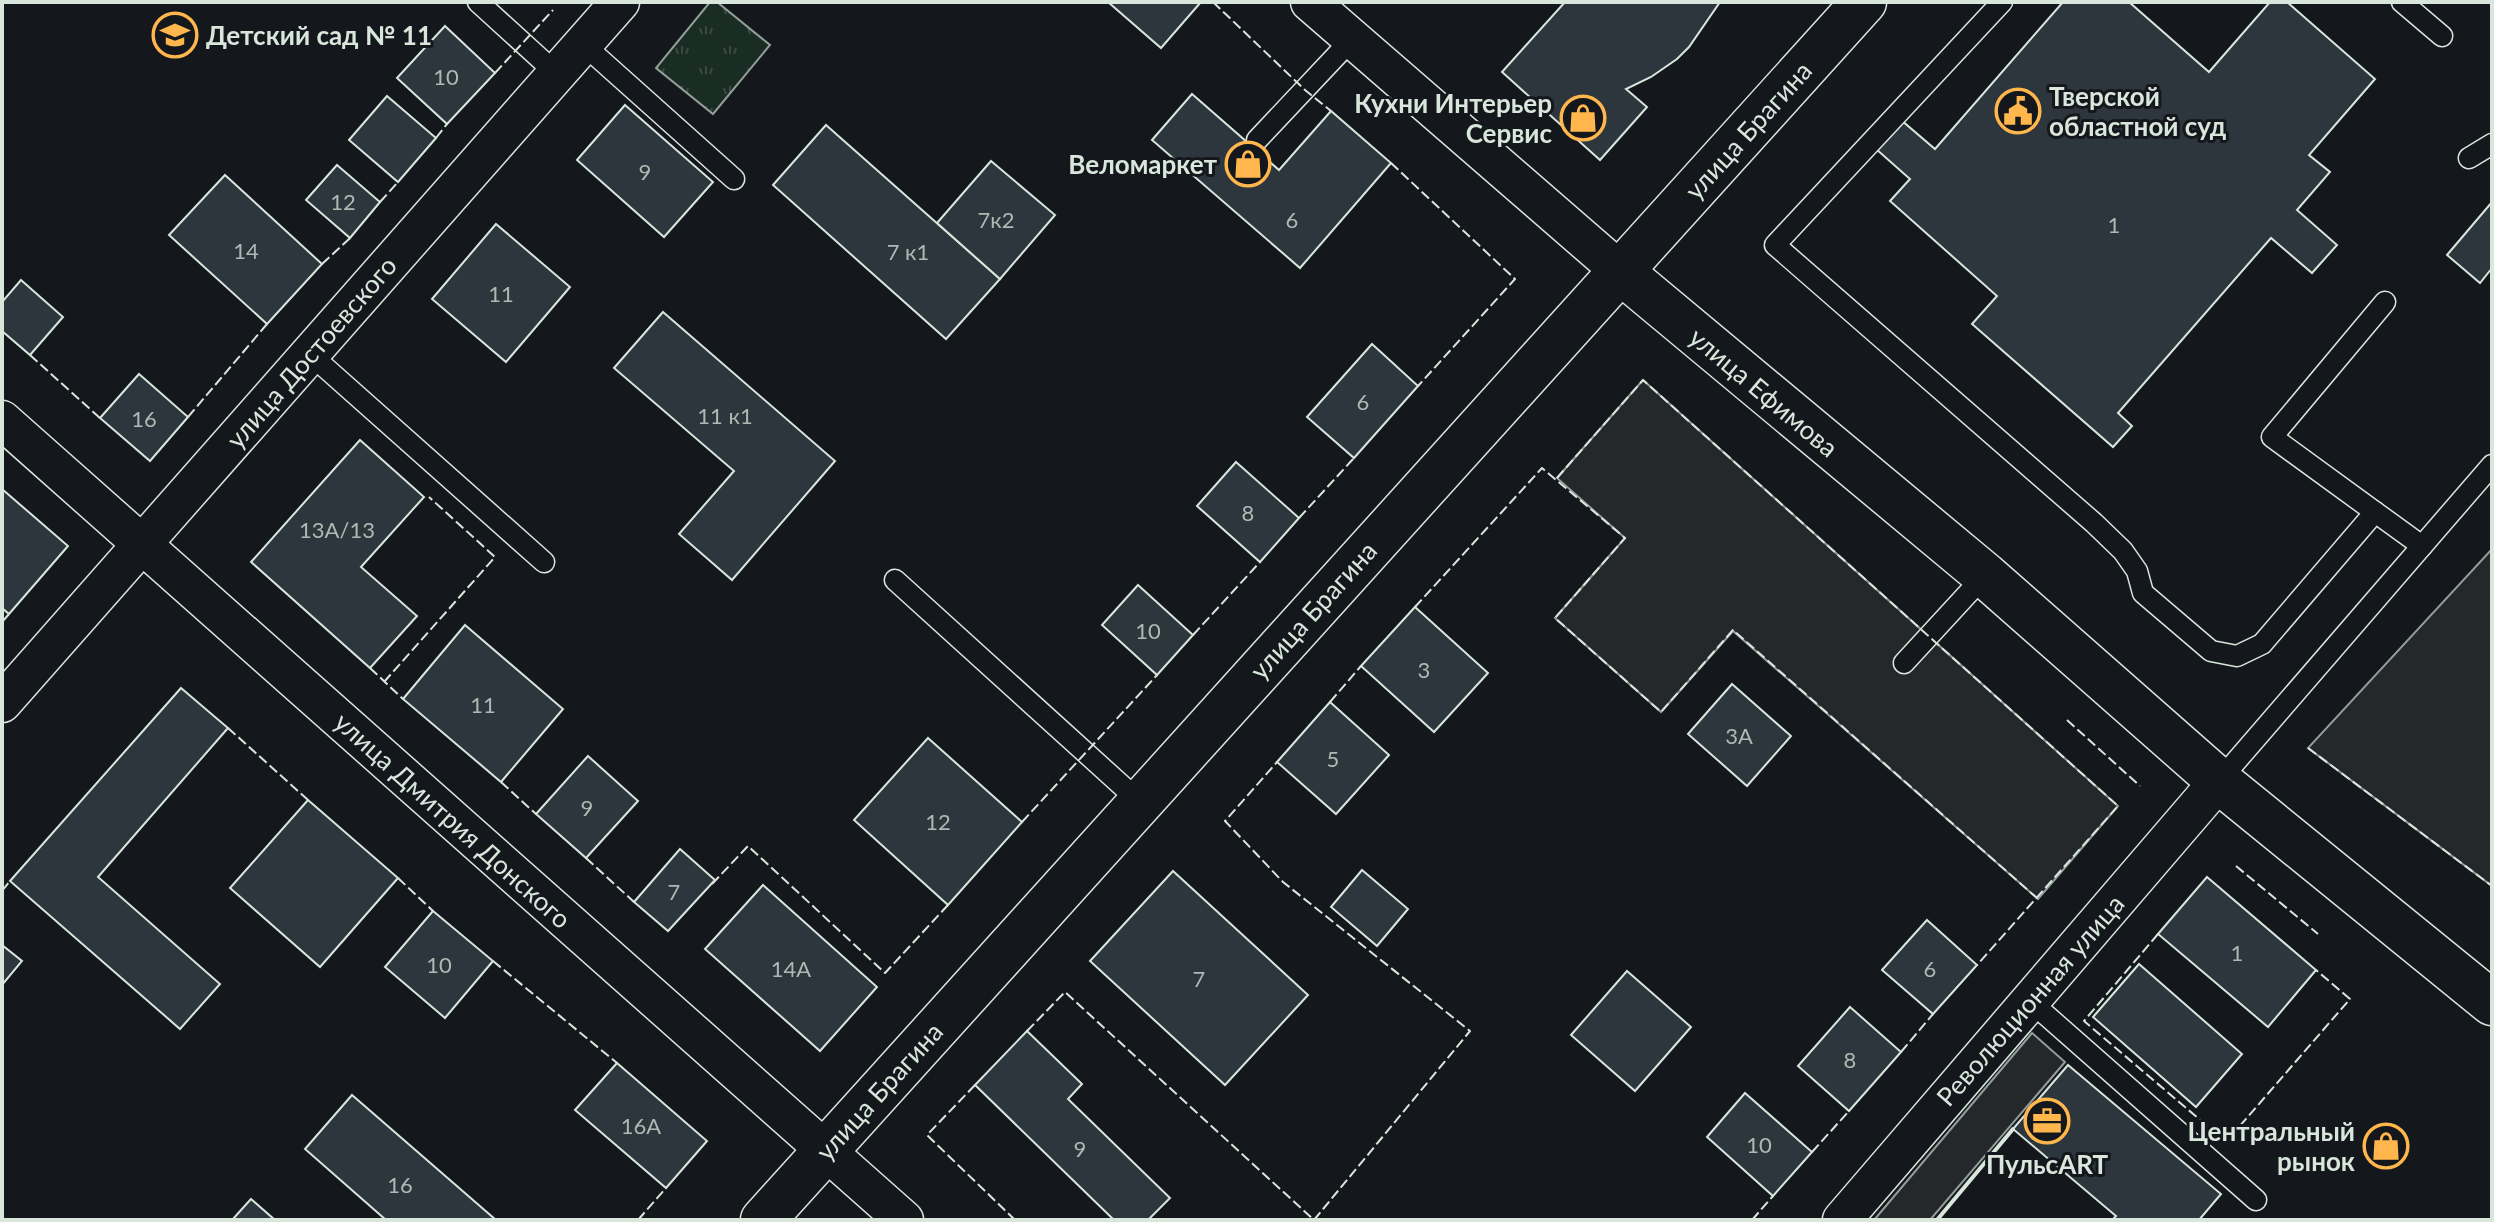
<svg xmlns="http://www.w3.org/2000/svg" width="2494" height="1222" font-family="Lato,sans-serif">
	<style>
		.park { fill: url(#park-tufts); stroke: #939e99; stroke-width: 2 }
		.parking { fill: #24282b; stroke: #939e99; stroke-width: 2 }
		.building { fill: #2c363c; stroke: #d8e6dc; stroke-width: 2 }
		.lines { fill: none; stroke-linecap: round; stroke-linejoin: round }
		.service-casing { stroke: #d8e6dc; stroke-width: 23 }
		.minor-casing { stroke: #d8e6dc; stroke-width: 41 }
		.tertiary-casing { stroke: #d8e6dc; stroke-width: 47 }
		.service { stroke: #14181c; stroke-width: 20 }
		.minor { stroke: #14181c; stroke-width: 38 }
		.tertiary { stroke: #14181c; stroke-width: 44 }
		.fence { stroke: #d8e6dc; stroke-width: 2; stroke-dasharray: 10 4; stroke-linecap: butt }
		.wall { stroke: #d8e6dc; stroke-width: 4 }
		.labels { text-anchor: middle; dominant-baseline: central; stroke-width: 6; stroke-linejoin: round; paint-order: stroke }
		.number-label { font-size: 22px; fill: #adbab4 }
		.poi-label { font-size: 26px; font-weight: bold; fill: #d8e6dc; stroke: #14181c; text-anchor: end }
		.street-label { font-size: 26px; fill: #d8e6dc; stroke: #14181c }
	</style>
	<defs>
		<pattern id="park-tufts" width="24" height="20" patternUnits="userSpaceOnUse" patternTransform="scale(2)"><rect width="24" height="20" fill="#1a2d24"/><path d="M3 7l-1-3M5 7V3M7 7l1-3M15 17l-1-3M17 17v-4M19 17l1-3" fill="none" stroke="#3b4b43"/></pattern>
	</defs>
	<rect width="100%" height="100%" fill="#14181c"/>
	<path class="park" d="M710,2H717L770,45L713,114L656,68Z"/>
	<g class="parking">
		<path d="M1643,380L2118,806L2038,899L1733,631L1661,712L1555,618L1625,538L1557,478Z"/>
		<path d="M2492,549V886L2308,748Z"/>
		<path d="M2032,1033L2065,1062L1930,1220H1874Z"/>
	</g>
	<g class="building">
		<path d="M1108,2H1201L1161,48Z"/>
		<path d="M1565,2H1720L1689,47L1677,59L1651,77L1626,89L1647,107L1600,160L1502,72Z"/>
		<path d="M2063,2H2129L2209,72L2270,2H2287L2375,79L2309,155L2330,172L2297,210L2337,245L2312,273L2271,238L2118,413L2132,426L2113,447L1972,324L1997,296L1890,201L1910,179L1876,149L1901,120L1935,149Z"/>
		<path d="M445,26L495,73L447,124L397,78Z"/>
		<path d="M1192,94L1279,170L1331,111L1391,163L1300,268L1152,140Z"/>
		<path d="M387,96L436,138L398,182L349,140Z"/>
		<path d="M625,105L713,182L664,237L577,160Z"/>
		<path d="M826,125L1000,279L946,339L773,185Z"/>
		<path d="M991,161L1055,215L1000,279L937,223Z"/>
		<path d="M337,165L380,202L350,238L306,200Z"/>
		<path d="M225,175L322,264L267,324L169,235Z"/>
		<path d="M2492,202V268L2480,283L2447,255Z"/>
		<path d="M496,224L570,287L506,362L432,299Z"/>
		<path d="M21,280L63,317L30,355L2,331V302Z"/>
		<path d="M663,312L835,461L732,580L679,534L734,471L614,368Z"/>
		<path d="M1372,344L1418,386L1354,458L1307,417Z"/>
		<path d="M139,374L188,417L150,461L100,418Z"/>
		<path d="M360,440L424,497L361,567L417,616L370,668L251,562Z"/>
		<path d="M1236,462L1299,518L1260,562L1197,506Z"/>
		<path d="M2,489L68,546L9,614L2,608Z"/>
		<path d="M1138,585L1193,635L1157,675L1102,625Z"/>
		<path d="M1415,607L1488,673L1434,732L1361,666Z"/>
		<path d="M465,625L563,709L501,782L403,699Z"/>
		<path d="M1732,684L1791,736L1747,786L1688,734Z"/>
		<path d="M181,688L228,728L98,877L220,984L180,1029L10,881Z"/>
		<path d="M1330,702L1389,755L1336,814L1277,762Z"/>
		<path d="M928,738L1022,822L948,905L854,820Z"/>
		<path d="M588,756L638,801L586,858L536,814Z"/>
		<path d="M308,800L398,878L320,967L230,888Z"/>
		<path d="M680,849L715,880L668,931L634,902Z"/>
		<path d="M1362,870L1408,909L1377,946L1331,907Z"/>
		<path d="M1173,871L1308,995L1225,1085L1090,961Z"/>
		<path d="M2207,877L2316,970L2268,1027L2158,934Z"/>
		<path d="M763,885L877,987L820,1051L705,949Z"/>
		<path d="M433,911L493,961L445,1018L385,967Z"/>
		<path d="M1927,920L1977,965L1933,1014L1882,970Z"/>
		<path d="M2,945L22,961L2,985Z"/>
		<path d="M2139,964L2242,1054L2196,1107L2093,1017Z"/>
		<path d="M1627,971L1691,1027L1635,1091L1571,1035Z"/>
		<path d="M1850,1007L1901,1052L1849,1111L1798,1066Z"/>
		<path d="M1027,1031L1082,1084L1068,1099L1170,1198L1148,1220H1114L975,1085Z"/>
		<path d="M617,1063L707,1141L666,1188L575,1110Z"/>
		<path d="M2068,1065L2221,1194L2199,1220H2112L2116,1216L2013,1129Z"/>
		<path d="M1745,1093L1812,1152L1773,1196L1707,1137Z"/>
		<path d="M352,1095L496,1220H386L305,1149Z"/>
		<path d="M251,1199L275,1220H232Z"/>
	</g>
	<g class="lines">
		<g class="service-casing">
			<g id="service">
				<path d="M478,2L557,74"/>
				<path d="M2002,2L1775,245L2094,523L2123,551L2137,571L2143,593L2211,651L2237,656L2262,644L2375,512L2422,546"/>
				<path d="M2402,2L2442,36"/>
				<path d="M583,44L734,179"/>
				<path d="M1257,140L1353,38"/>
				<path d="M2469,158L2492,144"/>
				<path d="M310,354L544,562"/>
				<path d="M2375,512L2272,437L2385,302"/>
				<path d="M895,580L1140,802"/>
				<path d="M1904,663L1985,575"/>
				<path d="M2219,781L2492,465"/>
				<path d="M2030,1001L2256,1200"/>
			</g>
		</g>
		<g class="minor-casing">
			<g id="minor">
				<path d="M1310,2L1620,271"/>
				<path d="M2,420L904,1220"/>
				<path d="M2,703L620,2"/>
				<path d="M1842,1220L2219,781"/>
			</g>
		</g>
		<g class="tertiary-casing">
			<g id="tertiary">
				<path d="M1620,271L1985,575L2219,781L2492,1003"/>
				<path d="M763,1220L1864,2"/>
			</g>
		</g>
		<use href="#service" class="service"/>
		<use href="#minor" class="minor"/>
		<use href="#tertiary" class="tertiary"/>
		<g class="fence">
			<path d="M1213,2L1305,90L1331,111"/>
			<path d="M495,73L553,10"/>
			<path d="M436,138L447,124"/>
			<path d="M1391,163L1515,279L1418,386"/>
			<path d="M380,202L398,182"/>
			<path d="M322,264L350,238"/>
			<path d="M30,355L100,418"/>
			<path d="M188,417L267,324"/>
			<path d="M1557,478L1643,380L2118,806L1977,965"/>
			<path d="M1299,518L1354,458"/>
			<path d="M1415,607L1542,468L1625,538L1555,618L1661,712L1733,630L2038,899"/>
			<path d="M2,622L9,614"/>
			<path d="M1193,635L1260,562"/>
			<path d="M370,668L403,699"/>
			<path d="M384,682L495,557L429,497"/>
			<path d="M1330,702L1361,666"/>
			<path d="M2067,720L2140,786"/>
			<path d="M228,728L308,800"/>
			<path d="M2308,748L2492,886"/>
			<path d="M501,782L536,814"/>
			<path d="M1022,822L1157,675"/>
			<path d="M586,858L634,902"/>
			<path d="M2236,866L2318,934"/>
			<path d="M398,878L433,911"/>
			<path d="M712,884L748,846L885,973L948,905"/>
			<path d="M2,891L10,881"/>
			<path d="M2158,934L2084,1021L2226,1142L2350,999L2316,970"/>
			<path d="M493,961L617,1063"/>
			<path d="M1027,1031L1065,992L1314,1220L1470,1031L1283,882L1225,821L1277,762"/>
			<path d="M1901,1052L1933,1014"/>
			<path d="M975,1085L927,1135L1015,1220"/>
			<path d="M1812,1152L1849,1111"/>
			<path d="M638,1220L666,1188"/>
			<path d="M1752,1220L1773,1196"/>
		</g>
		<path class="wall" d="M1937,1220L2013,1129"/>
	</g>
	<defs>
		<g id="school-ring" transform="scale(2.3)"><circle r="9.5" fill="#14181c" stroke="#ffb74d" stroke-width="1.5"/><path d="M0-5L7-2L0 1L-7-2ZM-4 1L0 2.5L4 1V4Q0 6-4 4Z" fill="#ffb74d"/></g>
		<g id="civic-ring" transform="scale(2.3)"><circle r="9.5" fill="#14181c" stroke="#ffb74d" stroke-width="1.5"/><path d="M-.6-6.5H3V-4.5H.6V-3L4-1V1h2V6H-6V1h2V-1L-.6-3ZM-1.2 2.5V6h2.4V2.5Z" fill="#ffb74d"/></g>
		<g id="shop-ring" transform="scale(2.3)"><circle r="9.5" fill="#14181c" stroke="#ffb74d" stroke-width="1.5"/><path d="M-5-2.5h2.3a2.7 3.5 0 0 1 5.4 0H5L5.5 6h-11ZM-1.5-2.5h3a1.5 2.3 0 0 0-3 0Z" fill="#ffb74d"/></g>
		<g id="office-ring" transform="scale(2.3)"><circle r="9.5" fill="#14181c" stroke="#ffb74d" stroke-width="1.5"/><path d="M-6-3h4V-5.5h4V-3h4V5H-6ZM-1-4.5V-3h2v-1.5ZM-6 0V1H6V0Z" fill="#ffb74d"/></g>
	</defs>
	<g fill-rule="evenodd">
		<use href="#school-ring" x="175" y="35"/>
		<use href="#civic-ring" x="2018" y="111"/>
		<use href="#shop-ring" x="1583" y="118"/>
		<use href="#shop-ring" x="1248" y="164"/>
		<use href="#office-ring" x="2047" y="1121"/>
		<use href="#shop-ring" x="2386" y="1146"/>
	</g>
	<g class="labels">
		<g class="number-label">
			<text x="446" y="76">10</text>
			<text x="645" y="171">9</text>
			<text x="343" y="201">12</text>
			<text x="996" y="219">7к2</text>
			<text x="1292" y="219">6</text>
			<text x="2114" y="224">1</text>
			<text x="246" y="250">14</text>
			<text x="908" y="251">7 к1</text>
			<text x="501" y="293">11</text>
			<text x="1363" y="401">6</text>
			<text x="725" y="415">11 к1</text>
			<text x="144" y="418">16</text>
			<text x="1248" y="512">8</text>
			<text x="337" y="529">13А/13</text>
			<text x="1148" y="630">10</text>
			<text x="1424" y="669">3</text>
			<text x="483" y="704">11</text>
			<text x="1739" y="735">3А</text>
			<text x="1333" y="758">5</text>
			<text x="587" y="807">9</text>
			<text x="938" y="821">12</text>
			<text x="674" y="891">7</text>
			<text x="2237" y="952">1</text>
			<text x="439" y="964">10</text>
			<text x="791" y="968">14А</text>
			<text x="1930" y="968">6</text>
			<text x="1199" y="978">7</text>
			<text x="1850" y="1059">8</text>
			<text x="641" y="1125">16А</text>
			<text x="1759" y="1144">10</text>
			<text x="1080" y="1148">9</text>
			<text x="400" y="1184">16</text>
		</g>
		<g class="poi-label">
			<text x="206" y="35" text-anchor="start">Детский сад № 11</text>
			<text x="2049" y="96" text-anchor="start">Тверской<tspan x="2049" dy="30">областной суд</tspan></text>
			<text x="1552" y="103">Кухни Интерьер<tspan x="1552" dy="30">Сервис</tspan></text>
			<text x="1217" y="164">Веломаркет</text>
			<text x="2355" y="1131">Центральный<tspan x="2355" dy="30">рынок</tspan></text>
			<text x="2047" y="1164" text-anchor="middle">ПульсART</text>
		</g>
		<g class="street-label">
			<text transform="translate(1748 130) rotate(-48)">улица Брагина</text>
			<text transform="translate(311 352) rotate(-49)">улица Достоевского</text>
			<text transform="translate(1764 392) rotate(40)">улица Ефимова</text>
			<text transform="translate(1313 610) rotate(-48)">улица Брагина</text>
			<text transform="translate(453 820) rotate(42)">улица Дмитрия Донского</text>
			<text transform="translate(2030 1000) rotate(-49)">Революционная улица</text>
			<text transform="translate(879 1091) rotate(-48)">улица Брагина</text>
		</g>
	</g>
	<rect width="2494" height="1222" fill="none" stroke="#d8e6dc" stroke-width="8"/>
</svg>
